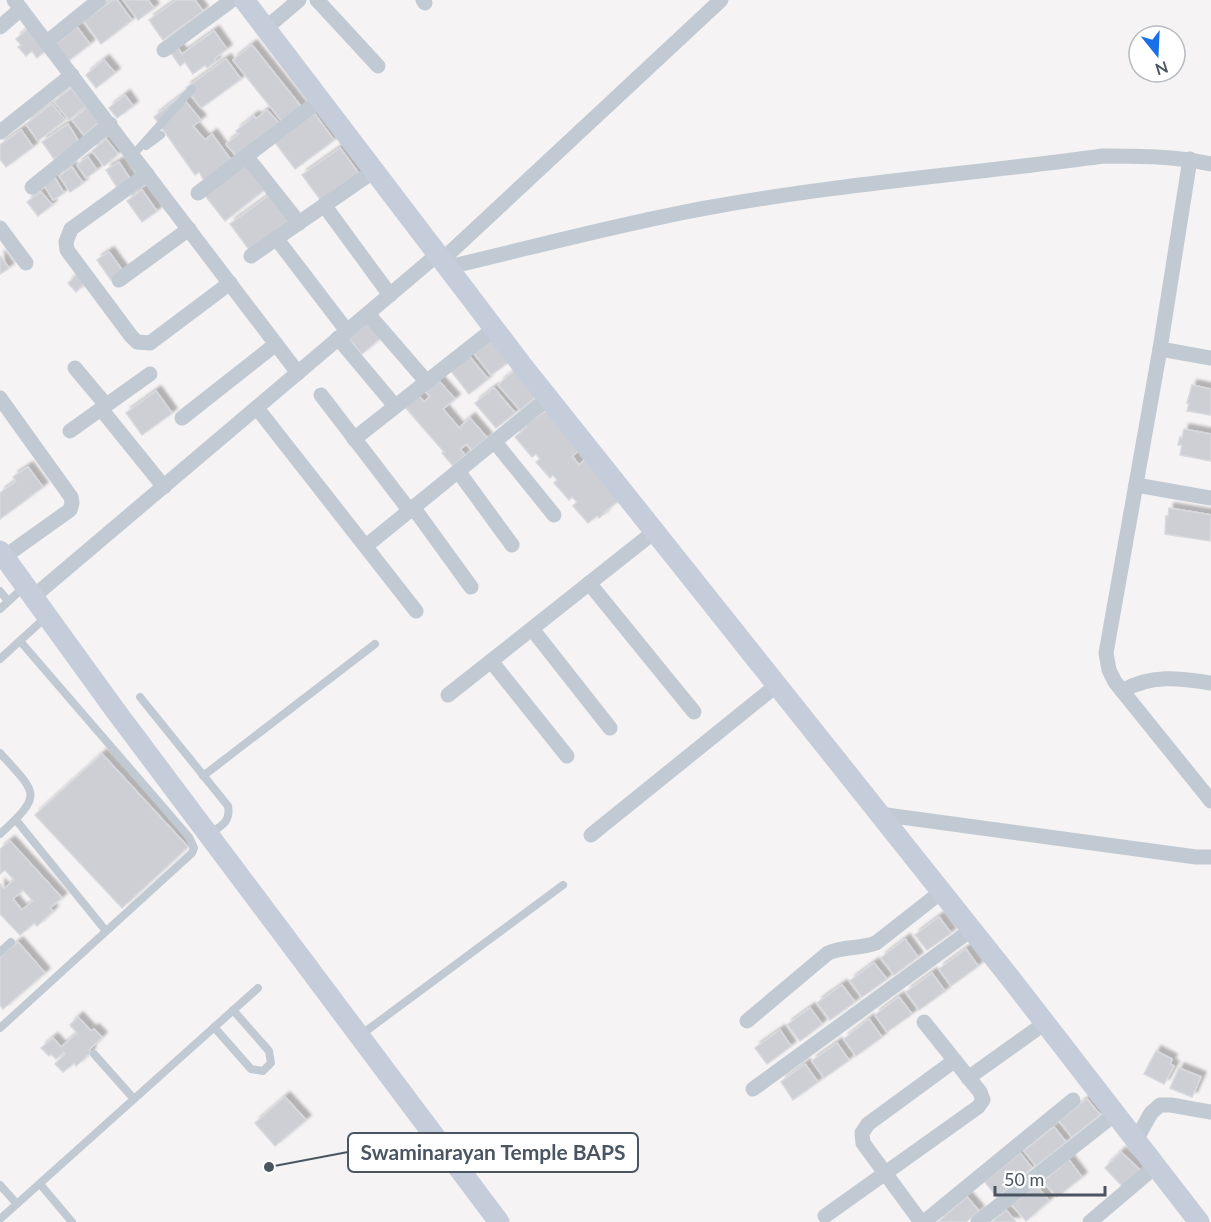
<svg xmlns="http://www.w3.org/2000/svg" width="1211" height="1222" font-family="Lato,sans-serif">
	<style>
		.building { fill: #cdcfd5; stroke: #d7d9de; stroke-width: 1.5; fill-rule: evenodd; filter: url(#shadow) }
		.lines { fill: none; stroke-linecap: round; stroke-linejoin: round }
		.lane { stroke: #c1cad2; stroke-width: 8 }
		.street { stroke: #c1cad2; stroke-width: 15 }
		.secondary { stroke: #c4cdd9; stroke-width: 21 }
		.leader { fill: none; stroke: #4a5561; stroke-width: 2 }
		.callout-dot { fill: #4a5561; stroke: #fff; stroke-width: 2 }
		.callout { fill: #fff; stroke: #4a5561; stroke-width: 2 }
		.callout-label { font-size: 21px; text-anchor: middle; font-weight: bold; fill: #4a5561 }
	</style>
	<defs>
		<filter id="shadow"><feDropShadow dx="5" dy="-5" stdDeviation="1.5" flood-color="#0004"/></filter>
	</defs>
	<rect width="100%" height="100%" fill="#f5f3f3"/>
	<g class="building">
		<path d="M113,0H117L132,20L101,44L84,21Z"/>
		<path d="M123,0H148L154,8L138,20Z"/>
		<path d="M177,0H195L203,11L163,40L149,20Z"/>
		<path d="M77,27L90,44L67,62L54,46Z"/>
		<path d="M29,28L47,49L37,58L32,51L26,56L18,47L21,45L16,39Z"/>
		<path d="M214,31L227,49L214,59L216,61L207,68L205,65L193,74L185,62L180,66L171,53L178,48L182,54Z"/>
		<path d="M252,45L303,109L284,124L233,60Z"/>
		<path d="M226,59L241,79L201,108L186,88Z"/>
		<path d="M104,60L115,73L96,88L86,75Z"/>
		<path d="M71,88L86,106L69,120L54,102Z"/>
		<path d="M125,95L133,106L117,118L109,108Z"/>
		<path d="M181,96L201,120L193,126L205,140L212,134L231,160L206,180L203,179L199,172L195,175L154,117Z"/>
		<path d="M52,104L65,120L38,141L26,124Z"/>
		<path d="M88,107L100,122L84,135L72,120Z"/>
		<path d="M267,110L280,124L239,159L226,144L239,134L236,131L254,116L256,119Z"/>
		<path d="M314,113L334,140L295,169L274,141Z"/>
		<path d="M68,124L79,142L54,159L42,142Z"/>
		<path d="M21,130L33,147L6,167L0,159V145Z"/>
		<path d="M106,139L118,154L104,166L92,151Z"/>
		<path d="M340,148L360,175L322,202L302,175Z"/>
		<path d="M88,157L97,170L86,178L77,165Z"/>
		<path d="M119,162L131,180L118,189L106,170Z"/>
		<path d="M243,163L264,190L225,221L203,193Z"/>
		<path d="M72,167L83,183L70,192L59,176Z"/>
		<path d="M55,178L64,193L53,200L44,185Z"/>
		<path d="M142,190L157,211L142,222L127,201Z"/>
		<path d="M41,192L52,205L38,216L27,202Z"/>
		<path d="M271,194L291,221L250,251L230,224Z"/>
		<path d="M109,252L123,271L111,280L97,260Z"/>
		<path d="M0,256L9,268L0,274Z"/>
		<path d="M78,274L86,282L76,292L68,283Z"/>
		<path d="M369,321L383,336L362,354L349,339Z"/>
		<path d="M491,336L510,361L491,375L472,351Z"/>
		<path d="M469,356L488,379L469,394L451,371Z"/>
		<path d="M515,370L537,396L520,410L498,385Z"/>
		<path d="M438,380L455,399L443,409L459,428L470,418L487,438L472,450L467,444L460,449L465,455L453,466L442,453L444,452L405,407L419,396L424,402L430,396L425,391Z"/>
		<path d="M1192,385L1211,389V415L1187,411L1189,404L1187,403Z"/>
		<path d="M494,388L515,413L496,428L475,403Z"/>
		<path d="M156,391L172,413L142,435L126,413Z"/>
		<path d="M549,409L582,448L572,456L579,465L589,456L624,497L604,512L605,513L599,518L597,516L588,523L573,506L577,502L572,497L569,500L554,483L557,480L553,475L550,478L536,462L540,459L536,454L532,457L515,437L527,427L525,425Z"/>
		<path d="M1184,429L1211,434V461L1180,455L1182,445H1178L1180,437L1182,438Z"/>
		<path d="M28,467L43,487L0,519V493L16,481L13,477Z"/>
		<path d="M1169,508L1211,515L1210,541L1165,534L1166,516L1168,517Z"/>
		<path d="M102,754L188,847L122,908L35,815Z"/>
		<path d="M10,841L62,898L50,908L53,911L37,926L34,923L20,935L0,914V884L4,889L14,880L5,870L0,874V849ZM23,890L33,901L22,910L13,899Z"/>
		<path d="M939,917L951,933L927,950L915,935Z"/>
		<path d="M905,939L918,957L894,975L881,958Z"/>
		<path d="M18,942L45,973L3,1009L0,1005V957Z"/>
		<path d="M966,949L978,966L951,986L939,969Z"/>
		<path d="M874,963L887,979L862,997L850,981Z"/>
		<path d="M932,973L945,991L919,1010L906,992Z"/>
		<path d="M842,985L855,1002L830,1020L817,1003Z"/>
		<path d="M899,997L912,1014L887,1032L875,1015Z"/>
		<path d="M810,1008L822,1024L800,1041L787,1025Z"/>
		<path d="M78,1017L91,1031L94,1029L102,1037L89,1050L91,1052L76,1066L74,1063L63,1072L55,1064L65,1054L64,1052L56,1059L51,1054L49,1056L41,1048L53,1038L61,1047L75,1035L77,1033L70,1025Z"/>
		<path d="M869,1019L882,1037L856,1056L844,1039Z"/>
		<path d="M780,1030L791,1046L767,1064L755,1048Z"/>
		<path d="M837,1043L849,1060L824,1078L812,1061Z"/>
		<path d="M1156,1051L1172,1059L1170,1064L1174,1066L1164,1084L1144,1074Z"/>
		<path d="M805,1064L818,1082L793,1100L781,1082Z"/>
		<path d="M1179,1068L1201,1077L1192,1097L1170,1088Z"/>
		<path d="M285,1097L306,1120L275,1146L255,1123Z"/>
		<path d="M1087,1099L1100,1115L1072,1137L1059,1121Z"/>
		<path d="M1054,1127L1066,1142L1036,1166L1024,1151Z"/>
		<path d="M1121,1152L1140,1170L1123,1187L1105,1168Z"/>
		<path d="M1020,1153L1032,1168L997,1197L985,1182Z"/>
		<path d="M1069,1160L1082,1177L1057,1197L1043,1181Z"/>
		<path d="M1036,1185L1049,1201L1026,1221L1012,1205Z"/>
		<path d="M967,1197L979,1211L966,1222H938Z"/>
		<path d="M1006,1210L1016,1222H992Z"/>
	</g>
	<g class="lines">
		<g class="lane">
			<path d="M146,146L161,135"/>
			<path d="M133,155L192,89"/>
			<path d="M0,591L8,601"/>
			<path d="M0,609L24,587"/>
			<path d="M0,659L46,617"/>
			<path d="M140,697L228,806C231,822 221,826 209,834"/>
			<path d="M0,753C37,794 44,794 0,834"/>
			<path d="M203,776L375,644"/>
			<path d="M16,820L106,931"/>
			<path d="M0,952L11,942"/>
			<path d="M214,1027L251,1069L263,1071L271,1063L269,1051L233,1010"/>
			<path d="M0,1028L192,853L194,848L189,837L20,641"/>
			<path d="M362,1034L563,885"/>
			<path d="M94,1054L134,1099"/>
			<path d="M40,1184L72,1222"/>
			<path d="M0,1185L17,1204"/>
			<path d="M0,1219L258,988"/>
		</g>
		<g class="street">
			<path d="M14,0L298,373"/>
			<path d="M317,0L378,66"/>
			<path d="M423,0L425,3"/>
			<path d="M0,27L21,9"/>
			<path d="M266,28L299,0"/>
			<path d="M47,42L99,0"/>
			<path d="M164,50L232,0"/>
			<path d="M0,132L72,75"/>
			<path d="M246,156L299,223"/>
			<path d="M1190,159L1160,349L1106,653L1109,670L1115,682L1211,801"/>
			<path d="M147,174L71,229L66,242L67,250L131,336L137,342L150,343L230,283"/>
			<path d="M32,187L110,124"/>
			<path d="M198,193L320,100"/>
			<path d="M324,205L390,295"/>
			<path d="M0,228L26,263"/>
			<path d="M276,238L347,331"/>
			<path d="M251,256L374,171"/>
			<path d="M442,260L721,0"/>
			<path d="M449,267C534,247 619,224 706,208C837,184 971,174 1103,156C1139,156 1175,156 1211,164"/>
			<path d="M119,280L189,229"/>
			<path d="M368,314L426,381"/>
			<path d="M338,338L395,406"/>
			<path d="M1160,349L1211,358"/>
			<path d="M75,368L106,405"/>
			<path d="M321,395L410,511"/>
			<path d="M0,398L71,497L72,503L70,510L4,557"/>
			<path d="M257,408L416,611"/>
			<path d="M101,409L164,487"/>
			<path d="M182,418L276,344"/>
			<path d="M70,431L150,374"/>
			<path d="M354,439L495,328"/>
			<path d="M495,442L554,515"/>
			<path d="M458,471L512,545"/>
			<path d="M1136,485L1211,498"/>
			<path d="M413,507L471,587"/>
			<path d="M366,546L548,398"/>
			<path d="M589,583L694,712"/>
			<path d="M33,597L438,254"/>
			<path d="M532,629L610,728"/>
			<path d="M491,661L567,756"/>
			<path d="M1122,691C1151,674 1179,678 1211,683"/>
			<path d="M448,695L654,532"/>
			<path d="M879,814L1196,857H1211"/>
			<path d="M591,835L777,685"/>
			<path d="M747,1021L828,953C844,946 860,949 876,943L941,892"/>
			<path d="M968,1078L1045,1023"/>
			<path d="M753,1089L971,930"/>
			<path d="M1136,1140L1151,1113L1160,1105H1171L1211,1112"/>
			<path d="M825,1216L978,1107L983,1100L980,1092L924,1022"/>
			<path d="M921,1222L863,1143L862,1133L868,1124L954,1061"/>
			<path d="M924,1222L1073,1100"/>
			<path d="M978,1222L1115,1114"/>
			<path d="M1090,1222L1156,1166"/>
		</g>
		<g class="secondary">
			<path d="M244,0L522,365L1011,979L1199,1222"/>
			<path d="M0,551L115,710L499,1222"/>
		</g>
	</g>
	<path class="leader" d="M269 1167L348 1152"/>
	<circle class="callout-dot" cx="269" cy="1167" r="6"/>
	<rect class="callout" x="348" y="1133" width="290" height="39" rx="6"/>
	<g class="callout-label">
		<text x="493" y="1160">Swaminarayan Temple BAPS</text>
	</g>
	<g transform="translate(1157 54) rotate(162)"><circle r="28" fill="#ffffff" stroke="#b7bbc0" stroke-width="1.5"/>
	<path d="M0-4.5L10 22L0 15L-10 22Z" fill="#186fea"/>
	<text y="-9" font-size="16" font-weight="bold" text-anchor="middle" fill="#4a5561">N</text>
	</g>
	<path d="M995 1186v9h110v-9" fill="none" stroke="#4a5561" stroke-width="3"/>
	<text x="1004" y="1186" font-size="18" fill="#4a5561" stroke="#ffffff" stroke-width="4.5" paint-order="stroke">50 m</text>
</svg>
